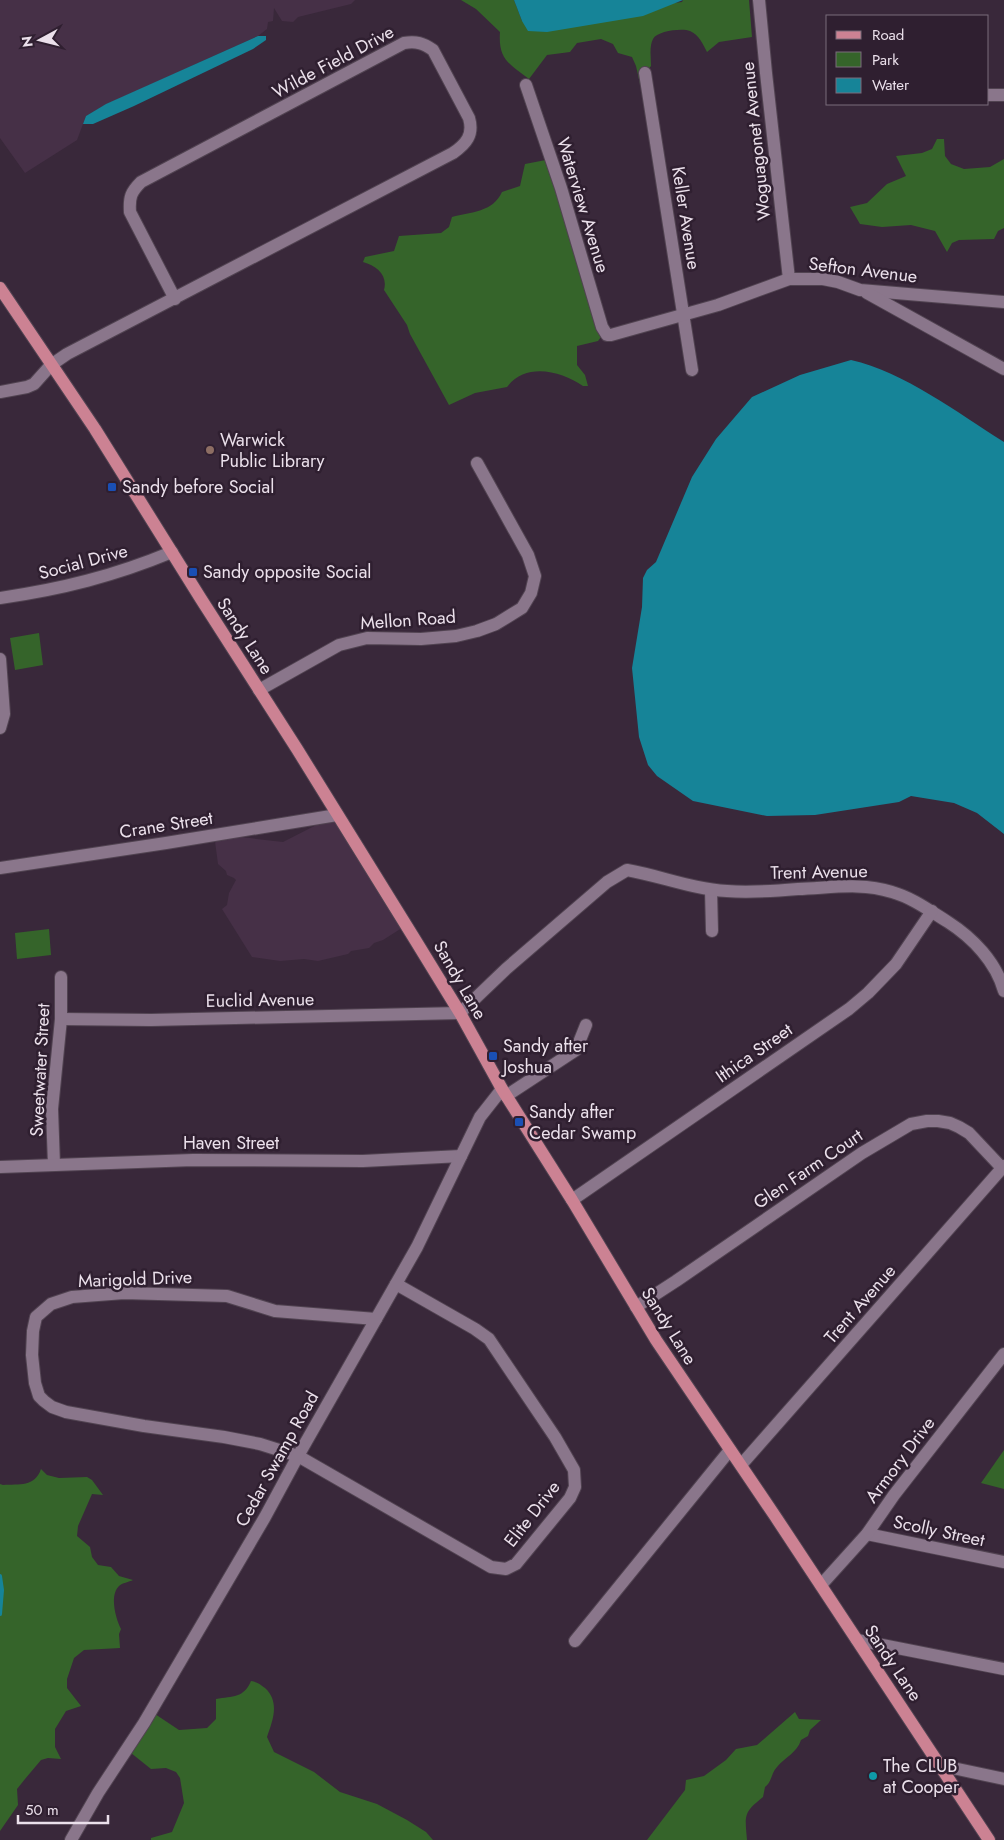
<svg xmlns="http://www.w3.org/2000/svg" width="1004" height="1840" font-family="Jost,sans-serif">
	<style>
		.built { fill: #463047 }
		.green { fill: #35642a }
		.water { fill: #168498 }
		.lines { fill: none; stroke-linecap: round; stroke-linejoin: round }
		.stream { stroke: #168498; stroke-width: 4 }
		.minor-casing { stroke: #514351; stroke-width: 14 }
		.major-casing { stroke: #514351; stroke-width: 14 }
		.minor { stroke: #8a768b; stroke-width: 12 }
		.major { stroke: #cc8293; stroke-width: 12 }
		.education-dot { fill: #8d6e63; stroke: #2f1f30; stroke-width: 2 }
		.transit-dot { fill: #1a4fb4; stroke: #2f1f30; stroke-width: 2 }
		.culture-dot { fill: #0f9aa8; stroke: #2f1f30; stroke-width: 2 }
		.labels { text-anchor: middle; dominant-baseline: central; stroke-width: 5; stroke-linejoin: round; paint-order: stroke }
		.street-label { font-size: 18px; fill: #ebe0eb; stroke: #2f1f30 }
		.poi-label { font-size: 18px; fill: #ebe0eb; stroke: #2f1f30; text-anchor: start }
	</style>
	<rect width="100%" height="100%" fill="#39283a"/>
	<g class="built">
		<path d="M0,0H355L351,4L298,17L293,22L282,21L274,8L273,21L268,22L267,29L258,36L103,106L86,116L77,140L25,173L0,138Z"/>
		<path d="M336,815L405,926L383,940L374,943L369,948L351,951L348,954L318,961L304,959L280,961L252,957L222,909L227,905L229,893L236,880L234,878L227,875L226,871L218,864L214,834L283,842Z"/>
	</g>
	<g class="green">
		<path d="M461,0H514L522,21L682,2L683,0H749L752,37L719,42L707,52C703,44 699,35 690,31C682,28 657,31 653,39C649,47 651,57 651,66L645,73L650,93L640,84L636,66L632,57L618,53L613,44L601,39L577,43L570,52L547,55L529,79C509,64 498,59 500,32L476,9Z"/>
		<path d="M937,139H944L945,156L951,164L964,169L990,167L1004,159V228L998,231L994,239L959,240L952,243L947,252L935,231L911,225L882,227L860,224L850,207L867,203L887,184L906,176L896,156L922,153L932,149Z"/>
		<path d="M551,159L604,333L598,341L577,346V365L585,375L588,386H583C561,371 526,362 507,387L475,393L449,405L410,334L407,325L384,290C388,275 377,266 363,262L365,257L394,251L399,236L441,233L449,227L452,217C471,212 493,212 502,192L520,186L525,164Z"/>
		<path d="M39,633L43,665L15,670L10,638Z"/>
		<path d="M49,929L51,955L17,959L15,933Z"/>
		<path d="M1004,1450V1489L981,1483Z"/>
		<path d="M41,1469L47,1475L59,1478L87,1477L92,1480L103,1495L92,1494L78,1526L77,1536L90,1547L92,1557L98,1565L111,1567L119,1576L133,1580C129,1582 122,1583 119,1586C109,1596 116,1619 121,1629L119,1634L120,1648L84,1650L74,1658L67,1679V1688L81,1706L66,1711L55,1729V1747L61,1759L48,1758L41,1760L25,1779L17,1789L18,1805L0,1831V1484L3,1485C19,1484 35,1487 41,1469Z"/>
		<path d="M251,1681C257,1682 260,1684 265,1688C280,1702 273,1720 267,1737L274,1752L314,1772L340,1792L377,1804L407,1820L426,1832L433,1840H151V1838L172,1832L184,1803L180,1778L176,1772L166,1768L151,1769L126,1749L152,1712L179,1730L207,1728L216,1719V1699C233,1696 244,1698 251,1681Z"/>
		<path d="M795,1712L799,1719L821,1720L810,1730L808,1736L801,1740C797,1753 785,1757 777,1767C771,1773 772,1782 765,1787L763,1797C743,1813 745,1815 747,1840H647L685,1790L686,1780L704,1776L726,1760L736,1749L757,1745Z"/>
	</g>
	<g class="water">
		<path d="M514,0H683L643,16L547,32L528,31L522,21Z"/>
		<path d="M258,36H266V40L253,49L134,106L93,124H83L86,116L106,104Z"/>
		<path d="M851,360C904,372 958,413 1004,442V834L977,813L954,803L911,796L899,802L815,815L767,816L693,801L657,776L648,765L639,737L632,668L642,607L643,578L647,570L656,562L692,477L716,439L752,397L800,375Z"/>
	</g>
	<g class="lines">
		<path class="stream" d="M0,1576L2,1590L0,1614"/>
		<g class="minor-casing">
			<g id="minor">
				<path d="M759,0L766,73L789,279"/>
				<path d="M645,73L692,370"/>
				<path d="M526,85L561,188L602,327L607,335H611L718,305L789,279H823L838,282L860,290L1004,302"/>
				<path d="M988,95H1004"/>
				<path d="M867,293L1004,369"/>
				<path d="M0,392L27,387L34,384L51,365L67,354L453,153C466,144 474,135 469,118L433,50C423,43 416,41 404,43L141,182C131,192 129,197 130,212L175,299"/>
				<path d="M0,598C62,589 114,576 172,552"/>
				<path d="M0,659L4,714L0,728"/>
				<path d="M259,690L339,645L367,638L421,639L456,636L477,631L496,624L522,608L531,593L535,576L528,555L477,463"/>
				<path d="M0,868L166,843L337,815"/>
				<path d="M711,890L712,931"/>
				<path d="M61,1019L151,1020L460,1013L506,969L607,882L627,870C661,876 692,889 727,891C750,893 775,891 798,889C830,888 861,882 892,892C913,898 930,911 948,922C973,938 996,962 1004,991"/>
				<path d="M506,1096L576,1050L586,1025"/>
				<path d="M54,1165L52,1109L61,1019V977"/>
				<path d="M0,1167L193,1160L363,1161L461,1156"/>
				<path d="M572,1200L849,1009L868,993L896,964L932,911"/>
				<path d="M636,1307L676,1281L862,1153L911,1124L927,1121H938L950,1123L959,1127L969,1133L1002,1168"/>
				<path d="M376,1319L275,1311L227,1296L124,1293L72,1297L51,1304L36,1317L33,1331L32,1355L35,1383L39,1396L44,1401L52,1407L66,1412L144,1426L224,1437L260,1444L298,1456L491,1567L506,1569L516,1564L570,1498L575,1487L574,1470L555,1437L489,1339L475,1329L396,1284"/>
				<path d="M741,1465L1004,1166"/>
				<path d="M867,1534L1004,1562"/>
				<path d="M821,1585L867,1534L894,1495L1004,1354"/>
				<path d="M857,1640L1004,1669"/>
				<path d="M575,1641L730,1450"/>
				<path d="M939,1765L1004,1779"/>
				<path d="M71,1840L98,1793L144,1723L265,1517L298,1456L417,1247L480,1117L502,1089"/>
			</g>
		</g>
		<g class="major-casing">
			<path id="major" d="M0,288L95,429L201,599L297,749L414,938L460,1013L502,1089L572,1200L656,1340L775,1516L989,1840"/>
		</g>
		<use href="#minor" class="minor"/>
		<use href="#major" class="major"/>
	</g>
	<circle class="education-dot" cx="210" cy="450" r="5"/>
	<g class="transit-dot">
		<rect x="107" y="482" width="10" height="10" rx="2.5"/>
		<rect x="188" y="567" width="10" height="10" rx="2.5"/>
		<rect x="488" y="1051" width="10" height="10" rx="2.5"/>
		<rect x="514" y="1117" width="10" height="10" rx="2.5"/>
	</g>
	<circle class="culture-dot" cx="873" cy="1776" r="5"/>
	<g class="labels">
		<g class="street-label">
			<text transform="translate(333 62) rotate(-28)">Wilde Field Drive</text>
			<text transform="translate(756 141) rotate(-96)">Woguagonet Avenue</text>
			<text transform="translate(583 205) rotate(73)">Waterview Avenue</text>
			<text transform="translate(686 218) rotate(81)">Keller Avenue</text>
			<text transform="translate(863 270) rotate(7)">Sefton Avenue</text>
			<text transform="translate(83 562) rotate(-15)">Social Drive</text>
			<text transform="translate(408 620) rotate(-4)">Mellon Road</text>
			<text transform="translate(245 636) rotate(57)">Sandy Lane</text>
			<text transform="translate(166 825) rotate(-9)">Crane Street</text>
			<text transform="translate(819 872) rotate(-1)">Trent Avenue</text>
			<text transform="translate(460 980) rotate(60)">Sandy Lane</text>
			<text transform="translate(260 1000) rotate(-1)">Euclid Avenue</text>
			<text transform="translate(754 1053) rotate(-35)">Ithica Street</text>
			<text transform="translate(40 1070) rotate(-87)">Sweetwater Street</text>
			<text x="231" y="1143">Haven Street</text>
			<text transform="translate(808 1169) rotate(-34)">Glen Farm Court</text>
			<text transform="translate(135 1279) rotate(-2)">Marigold Drive</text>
			<text transform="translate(860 1304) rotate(-49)">Trent Avenue</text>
			<text transform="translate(669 1326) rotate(58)">Sandy Lane</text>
			<text transform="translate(277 1459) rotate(-61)">Cedar Swamp Road</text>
			<text transform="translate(900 1460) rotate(-53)">Armory Drive</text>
			<text transform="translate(532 1514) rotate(-52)">Elite Drive</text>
			<text transform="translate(939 1531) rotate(12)">Scolly Street</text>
			<text transform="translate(893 1663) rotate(56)">Sandy Lane</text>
		</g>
		<g class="poi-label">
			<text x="220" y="440">Warwick<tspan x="220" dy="21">Public Library</tspan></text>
			<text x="122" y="487">Sandy before Social</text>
			<text x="203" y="572">Sandy opposite Social</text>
			<text x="503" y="1046">Sandy after<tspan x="503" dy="21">Joshua</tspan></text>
			<text x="529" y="1112">Sandy after<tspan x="529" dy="21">Cedar Swamp</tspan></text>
			<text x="883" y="1766">The CLUB<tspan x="883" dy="21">at Cooper</tspan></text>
		</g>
	</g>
	<rect x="826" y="15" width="162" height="90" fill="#2f1f30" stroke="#7a6c7b"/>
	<rect x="836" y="31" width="25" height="8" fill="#cc8293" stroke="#7a6c7b"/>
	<text x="872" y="40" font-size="15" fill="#ebe0eb">Road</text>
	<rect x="836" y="52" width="25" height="15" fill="#35642a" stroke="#7a6c7b"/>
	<text x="872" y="65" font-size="15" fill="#ebe0eb">Park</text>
	<rect x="836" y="78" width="25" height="15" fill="#168498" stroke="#7a6c7b"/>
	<text x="872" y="90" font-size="15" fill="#ebe0eb">Water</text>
	<g transform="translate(40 40) rotate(263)" stroke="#2f1f30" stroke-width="4" paint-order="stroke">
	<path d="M0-4L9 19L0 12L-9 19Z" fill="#ebe0eb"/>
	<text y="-8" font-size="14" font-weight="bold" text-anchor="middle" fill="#ebe0eb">N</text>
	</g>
	<path d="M18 1815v8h90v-8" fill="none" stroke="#ebe0eb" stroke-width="2.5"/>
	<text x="25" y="1815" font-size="15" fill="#ebe0eb" stroke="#2f1f30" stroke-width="4" paint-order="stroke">50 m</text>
</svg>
